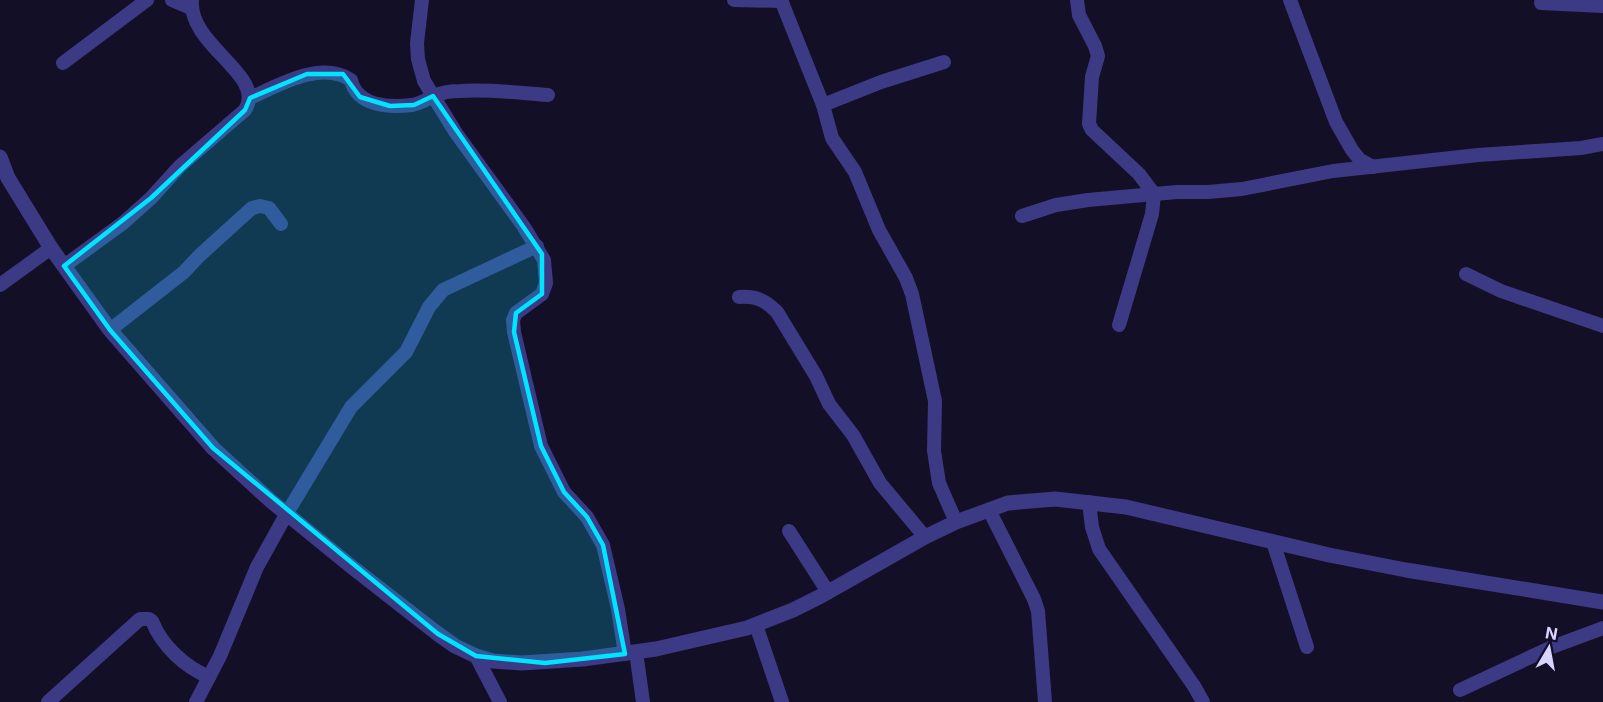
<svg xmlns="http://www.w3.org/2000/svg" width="1603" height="702" font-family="Inter,sans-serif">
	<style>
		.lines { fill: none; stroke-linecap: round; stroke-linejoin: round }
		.minor { stroke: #3d3a85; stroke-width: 14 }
		.tertiary { stroke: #3d3a85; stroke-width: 15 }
		.marked { fill: #00e5ff; fill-opacity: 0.2; stroke: #00e5ff; stroke-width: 4.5; stroke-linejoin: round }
	</style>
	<rect width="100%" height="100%" fill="#130f26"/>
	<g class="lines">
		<g class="minor">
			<path d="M172,0L191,8"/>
			<path d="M422,0L417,43L418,59L424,81L456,133L524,227L544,260L546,283L542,294L516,313L513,320L514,332L541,446L564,492L587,517L603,545L618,609L625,654"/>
			<path d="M734,0L782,1"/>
			<path d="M781,0L823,105L832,138L855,172L879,230L906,278L912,294L935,401L934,451L939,483L956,522"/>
			<path d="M1077,0L1079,15L1095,46L1098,56L1092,77L1089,124L1092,130L1139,174L1154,194L1152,214L1119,325"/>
			<path d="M1290,0L1336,122L1352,150L1360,160L1373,167"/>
			<path d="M1541,3L1603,6"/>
			<path d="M63,63L147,0"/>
			<path d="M250,98C279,85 321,60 351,80C357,106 389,108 412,105C420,104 427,99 434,96C442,92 452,91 461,91C490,89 519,93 548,95"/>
			<path d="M823,105L881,82L944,62"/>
			<path d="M1022,216L1056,205L1088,200L1177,192H1208L1242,189L1333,171L1478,155L1581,148L1603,144"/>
			<path d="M64,266L123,223L151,198L180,166L245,110C267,75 188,46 192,0"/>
			<path d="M1466,274L1501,291L1603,326"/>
			<path d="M0,285L51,248"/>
			<path d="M739,297C756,296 765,300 777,312L816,376L829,404L853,435L880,483L925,537"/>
			<path d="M110,330L184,272L199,256L252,208L260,206L269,208L281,224"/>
			<path d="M1089,502L1092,527L1099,549L1194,686L1203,702"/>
			<path d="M989,510L1034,599L1038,611L1045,702"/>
			<path d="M789,531L828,592"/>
			<path d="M1273,542L1307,647"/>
			<path d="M756,625L782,702"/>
			<path d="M636,652L643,702"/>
			<path d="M476,656L500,702"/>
			<path d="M1460,690L1552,647L1603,628"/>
			<path d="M48,702L140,619H149L152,621C162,646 185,667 209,677"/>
			<path d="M196,702L220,656L257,567L287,513L351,407L406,352L429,307L443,290L537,246"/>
		</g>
		<path class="tertiary" d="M0,157L8,178L51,248L110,330L213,448L271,501L352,567L438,634L455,646L476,656L493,661L522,663L583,659L656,649L747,628L793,610L821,596L925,537L956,522L1008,503L1055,499L1126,507L1329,555L1406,570L1603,602"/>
	</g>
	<path class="marked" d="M307,74H343L360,97L390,106L414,105L433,96L542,254V294L516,313L514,332L541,446L564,492L587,517L603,545L625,654L545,663L476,656L438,634L213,448L110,330L64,266L151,198L245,110L250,98Z"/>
	<g transform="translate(1549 648) rotate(10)" stroke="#130f26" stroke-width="4.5" paint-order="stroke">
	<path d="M0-4.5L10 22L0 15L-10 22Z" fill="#d9d4ff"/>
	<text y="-9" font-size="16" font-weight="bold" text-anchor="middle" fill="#d9d4ff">N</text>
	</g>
</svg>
